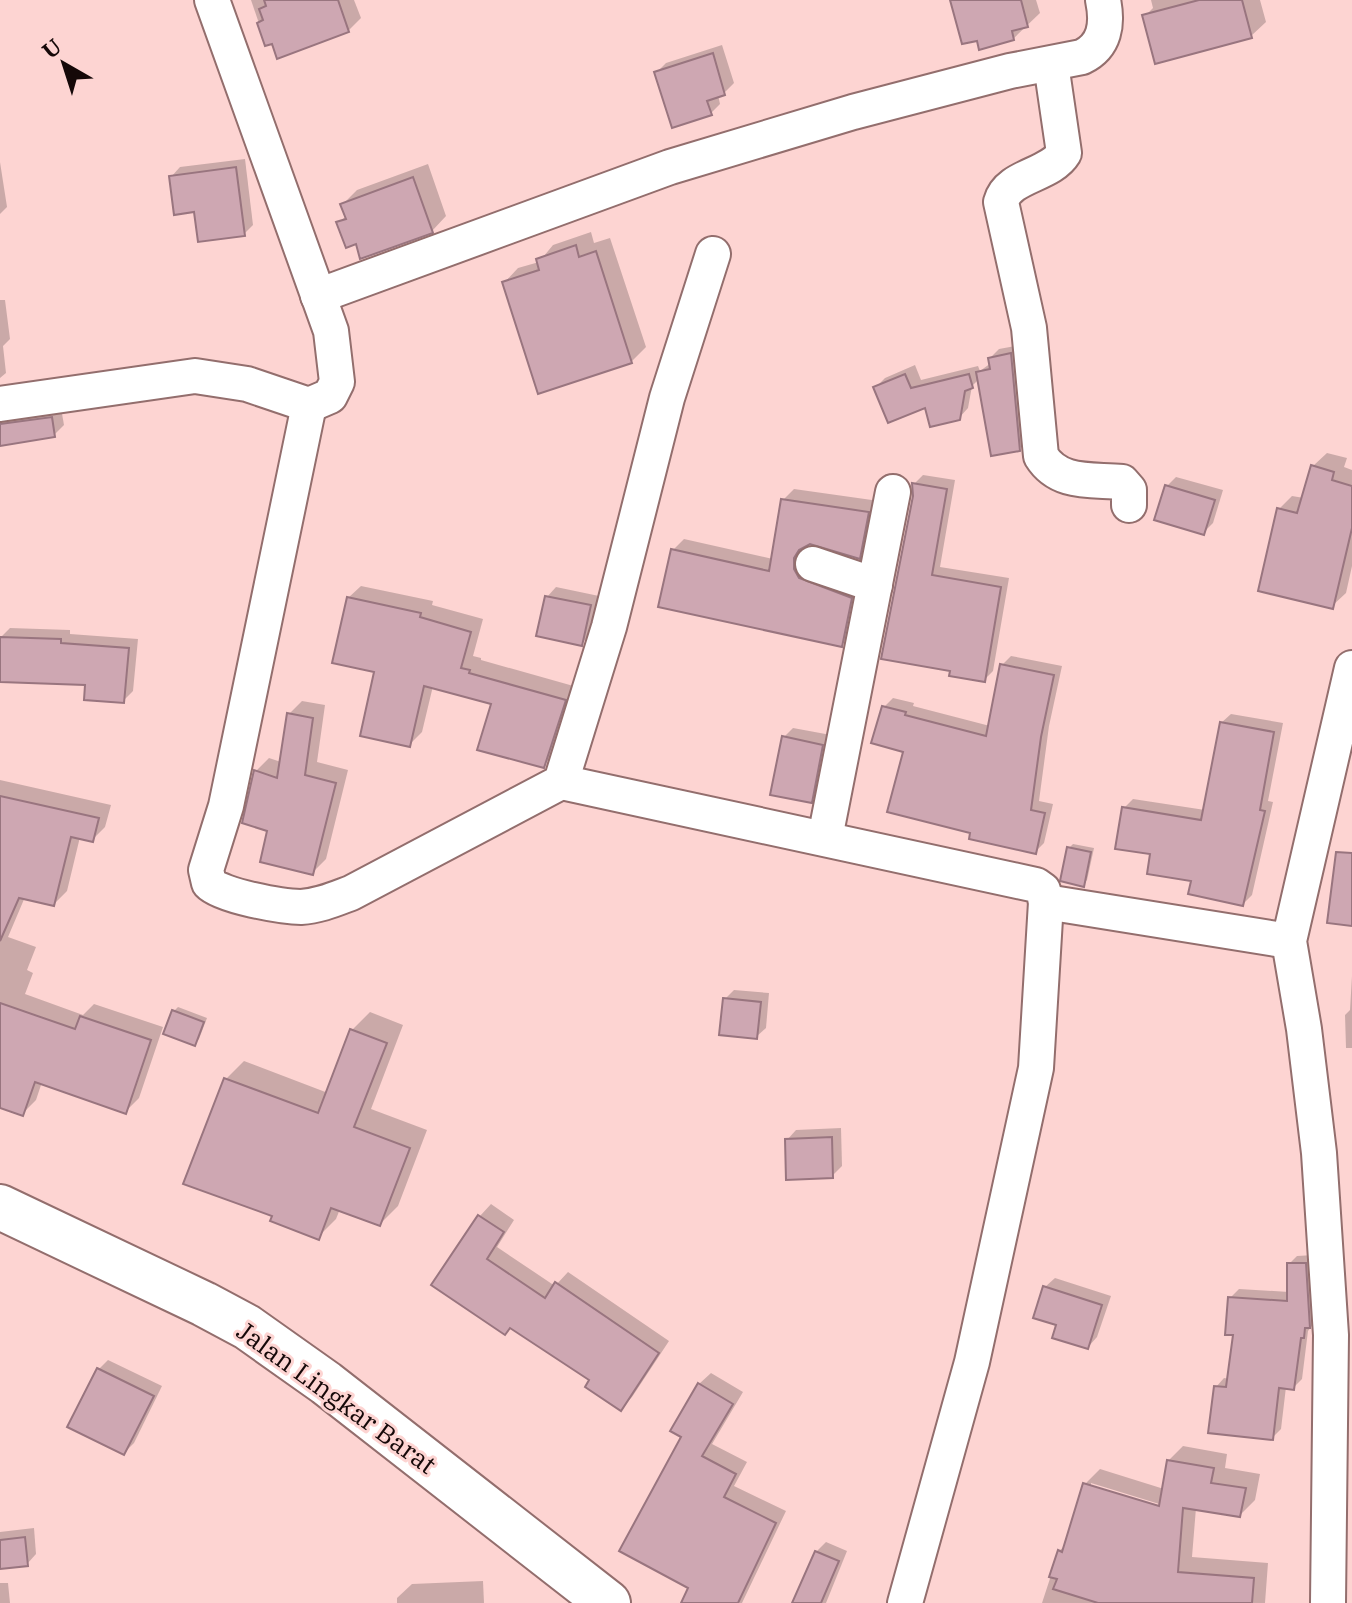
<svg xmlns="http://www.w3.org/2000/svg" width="1352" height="1603" font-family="'IBM Plex Serif',serif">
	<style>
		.shadow { fill: #0003; fill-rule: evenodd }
		.building { fill: #cea7b2; stroke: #99757f; stroke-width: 2 }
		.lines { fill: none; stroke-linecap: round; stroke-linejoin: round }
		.minor-casing { stroke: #936e6d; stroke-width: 38 }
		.highway-casing { stroke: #936e6d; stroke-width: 48 }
		.minor { stroke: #fff; stroke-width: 34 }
		.highway { stroke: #fff; stroke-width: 44 }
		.labels { text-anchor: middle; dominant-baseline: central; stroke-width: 6; stroke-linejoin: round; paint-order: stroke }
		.street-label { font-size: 26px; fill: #150808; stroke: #fdd4d2 }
	</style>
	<rect width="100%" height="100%" fill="#fdd4d2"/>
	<g class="shadow">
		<path d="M251,0H354L361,18L348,31L266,44Z"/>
		<path d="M952,0H1036L1040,13L1013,39L978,38Z"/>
		<path d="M1151,0H1260L1266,22L1251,36L1145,16L1153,8Z"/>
		<path d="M722,45L734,83L724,93L718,95L720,104L711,113L656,73L666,63Z"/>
		<path d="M245,159L253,225L244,234L196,210L171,177L180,167Z"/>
		<path d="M0,162L7,207L0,214Z"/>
		<path d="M428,164L446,216L432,231L357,242L339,223L347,215L343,204L357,190Z"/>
		<path d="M591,232L594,243L610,238L646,347L631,362L504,283L518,268L539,262L553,245Z"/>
		<path d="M0,300H5L10,339L3,346L6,373L0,378Z"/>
		<path d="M1020,345L1029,439L1019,449L979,379L972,386L968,408L959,418L876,387L885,378L915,365L921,380L978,366L980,371L991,363L990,358L999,349Z"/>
		<path d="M61,408L64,425L54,435L0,444V412Z"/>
		<path d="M1327,453L1347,458L1344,467L1352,470V566L1346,593L1332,606L1279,509L1292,496L1304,498L1313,466Z"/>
		<path d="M923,475L955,480L940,567L1009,578L993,671L984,680L951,674L915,496L914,484Z"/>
		<path d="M1176,477L1223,490L1213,523L1203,533L1167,486Z"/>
		<path d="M794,489L879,501L870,545L859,556L810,542L804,545V557L862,587L853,634L841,645L673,550L684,539L773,559L783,500Z"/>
		<path d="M361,586L433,601L432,605L483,619L473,656L481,658V660L577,687L554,754L542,767L493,702L433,686L422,732L410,744L376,671L348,598Z"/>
		<path d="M556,587L599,596L591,634L582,643L547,597Z"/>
		<path d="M10,628L70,630V634L138,639L133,691L123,701L87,683L0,680V638Z"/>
		<path d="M1011,656L1062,666L1049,726L1039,801L1053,804L1044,843L1035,852L973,832L906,751L884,707L893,698L914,703L913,706L990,726L1002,665Z"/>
		<path d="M302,701L325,705L317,762L348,770L326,859L313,872L269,830L256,771L269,758L281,762L289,714Z"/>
		<path d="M1231,714L1283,723L1268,801L1273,802L1252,895L1243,904L1193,879L1124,808L1133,799L1205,810L1221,723Z"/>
		<path d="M793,728L831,735L820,791L811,801L784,737Z"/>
		<path d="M0,780L111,805L105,827L92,840L80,837L67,891L54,904L25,897L8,937L36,947L27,970L33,973L25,994L83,1015L94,1004L163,1027L139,1098L126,1111L42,1082L36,1100L23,1113L0,1106Z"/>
		<path d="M1073,844L1094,848L1087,880L1083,885L1069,848Z"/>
		<path d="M1352,976V1048H1346L1345,1015L1350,1010Z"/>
		<path d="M734,990L769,993L766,1028L756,1037L725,999Z"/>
		<path d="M178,1007L207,1018L199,1039L195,1043L174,1011Z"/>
		<path d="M370,1012L403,1025L371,1109L427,1130L398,1206L380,1224L340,1209L336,1219L318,1237L274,1215L226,1079L244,1061L328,1093L352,1030Z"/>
		<path d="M841,1128L842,1166L832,1176L787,1140L796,1130Z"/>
		<path d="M491,1204L514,1220L497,1247L555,1286L568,1272L669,1341L632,1397L621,1408L592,1380L511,1327L434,1285L480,1216Z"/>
		<path d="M1314,1255L1318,1318L1308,1331L1302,1379L1293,1388L1286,1387L1281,1429L1272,1438L1216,1387L1224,1378L1230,1379L1235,1334L1230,1298L1239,1289L1289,1292V1264L1297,1256Z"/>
		<path d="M1055,1278L1111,1296L1097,1337L1088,1347L1059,1324L1045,1287Z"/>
		<path d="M108,1360L162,1386L134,1443L124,1453L99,1369Z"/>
		<path d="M711,1373L743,1392L712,1444L747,1462L734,1486L786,1511L742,1603H683L691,1587L684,1437L699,1384Z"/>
		<path d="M1183,1446L1227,1454L1225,1468L1260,1474L1255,1500L1240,1515L1196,1508L1192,1557L1268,1563L1265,1603H1042L1059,1551L1067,1544L1085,1484L1100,1469L1164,1489L1168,1461ZM1091,1483L1169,1507L1168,1511L1091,1488Z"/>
		<path d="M34,1528L36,1554L27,1564L0,1567V1532Z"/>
		<path d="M826,1542L847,1551L826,1603H795L816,1552Z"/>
		<path d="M483,1581L484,1603H397V1598L412,1584Z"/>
		<path d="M0,1583H8L10,1603H0Z"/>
	</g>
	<g class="building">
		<path d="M264,0H338L349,32L277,59L272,44L265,46L257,23L263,20L259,9L266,6Z"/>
		<path d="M950,0H1021L1028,27L1012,31L1014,40L979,50L977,41L962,44Z"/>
		<path d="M1199,0H1242L1252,38L1155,64L1142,15Z"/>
		<path d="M713,53L725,95L707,101L712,115L672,128L654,72Z"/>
		<path d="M236,167L245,236L198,242L194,212L174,215L169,176Z"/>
		<path d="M413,177L433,233L360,259L356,244L346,248L336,222L346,219L340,204Z"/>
		<path d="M576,245L579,257L596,251L632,363L538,394L502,282L539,270L536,259Z"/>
		<path d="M1011,353L1020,451L991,456L976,372L990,369L988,358Z"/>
		<path d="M905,374L911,388L969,374L973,388L965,391L960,420L930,427L925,408L888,423L873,387Z"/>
		<path d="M52,417L55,437L0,446V424Z"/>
		<path d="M1311,465L1334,472L1332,480L1352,486V528L1333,609L1258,591L1277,508L1297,513Z"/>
		<path d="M912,483L947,489L932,575L1001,587L985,682L949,676L950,671L881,659L913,496Z"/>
		<path d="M1165,485L1215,500L1204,535L1154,520Z"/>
		<path d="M781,499L869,512L860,559L810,544L799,550L794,558V569L799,578L852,598L842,647L658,607L671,549L769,571Z"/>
		<path d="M545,596L591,605L582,646L536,636Z"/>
		<path d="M347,597L421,613L420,617L471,632L461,668L470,670L469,673L566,700L544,768L477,750L491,704L424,686L410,747L360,736L374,672L332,663Z"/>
		<path d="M0,637L61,639V643L129,648L124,703L84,700L85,685L0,682Z"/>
		<path d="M1000,664L1054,675L1041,737L1031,810L1045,813L1036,854L969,839L970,833L887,812L903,752L871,743L882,706L906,712L905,715L986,736Z"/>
		<path d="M287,713L313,718L305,775L336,783L313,875L260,862L267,831L242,823L254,770L277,778Z"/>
		<path d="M1220,722L1274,732L1260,810L1265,811L1243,906L1188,894L1191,881L1147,874L1150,854L1115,849L1122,807L1201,820Z"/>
		<path d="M782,736L823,745L812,803L770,795Z"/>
		<path d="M0,796L99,818L93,842L71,837L54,906L19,898L0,941Z"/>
		<path d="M1067,847L1091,852L1084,887L1060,881Z"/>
		<path d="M1336,852L1352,853V926L1327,923Z"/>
		<path d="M723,998L761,1002L757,1039L719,1035Z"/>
		<path d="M0,1003L75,1029L80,1016L151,1040L126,1114L35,1082L23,1116L0,1108Z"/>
		<path d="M172,1010L204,1022L195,1046L163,1034Z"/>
		<path d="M350,1029L387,1043L354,1127L410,1148L380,1226L331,1208L319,1240L270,1221L272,1216L183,1184L224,1078L318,1113Z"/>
		<path d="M832,1137L833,1178L786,1180L785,1139Z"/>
		<path d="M478,1215L504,1232L487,1259L545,1298L555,1282L659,1353L621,1411L585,1387L589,1380L510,1328L505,1335L431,1285Z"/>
		<path d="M1287,1263H1306L1310,1328H1305L1304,1338H1301L1294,1390L1279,1388L1273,1440L1208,1433L1214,1386L1226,1387L1233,1335H1225L1228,1297L1287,1301Z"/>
		<path d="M1043,1286L1102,1305L1088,1349L1052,1338L1056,1325L1033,1318Z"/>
		<path d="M97,1368L154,1396L124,1455L67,1427Z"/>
		<path d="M698,1383L733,1404L702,1456L736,1474L724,1497L776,1523L738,1603H681L688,1588L619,1551L681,1437L670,1431Z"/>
		<path d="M1167,1460L1214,1468L1211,1483L1246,1488L1240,1517L1183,1508L1178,1572L1254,1578L1252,1603H1098L1053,1589L1057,1579L1049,1577L1058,1550L1062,1552L1083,1483L1159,1506Z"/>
		<path d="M25,1537L28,1566L0,1569V1540Z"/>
		<path d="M815,1551L839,1561L821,1603H792Z"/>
	</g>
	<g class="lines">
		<g class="minor-casing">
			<g id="minor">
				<path d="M1051,64L1064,153C1050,176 1008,175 1001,202L1029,328L1041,456C1059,485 1091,479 1122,482L1129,490V505"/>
				<path d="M318,296L670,167L853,112L1010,71L1082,57C1105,46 1108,24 1103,0"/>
				<path d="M0,404L195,376L247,384L309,405L330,396L337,382L331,331L212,0"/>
				<path d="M309,405L226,806L206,870L209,883C221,896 283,907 301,907C319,906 335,899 351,893L561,782L609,627L667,398L713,254"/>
				<path d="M813,564L875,585"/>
				<path d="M561,782L1036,885L1043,890L1046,902"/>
				<path d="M825,838L893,492"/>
				<path d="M905,1603L972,1362L1036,1068L1046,902L1289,941"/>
				<path d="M1328,1603L1331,1335L1319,1153L1304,1029L1289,941L1352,668"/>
			</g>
		</g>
		<g class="highway-casing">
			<path id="highway" d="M0,1207L204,1304L247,1327L326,1383L608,1603"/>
		</g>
		<use href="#minor" class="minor"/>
		<use href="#highway" class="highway"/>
	</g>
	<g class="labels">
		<g class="street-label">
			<text transform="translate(337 1397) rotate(36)">Jalan Lingkar Barat</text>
		</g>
	</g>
	<g transform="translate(64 64) rotate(321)" stroke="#fdd4d2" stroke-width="6" paint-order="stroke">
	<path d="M0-6L14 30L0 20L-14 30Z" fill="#150808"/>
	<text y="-12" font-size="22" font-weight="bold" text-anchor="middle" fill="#150808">U</text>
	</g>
</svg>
